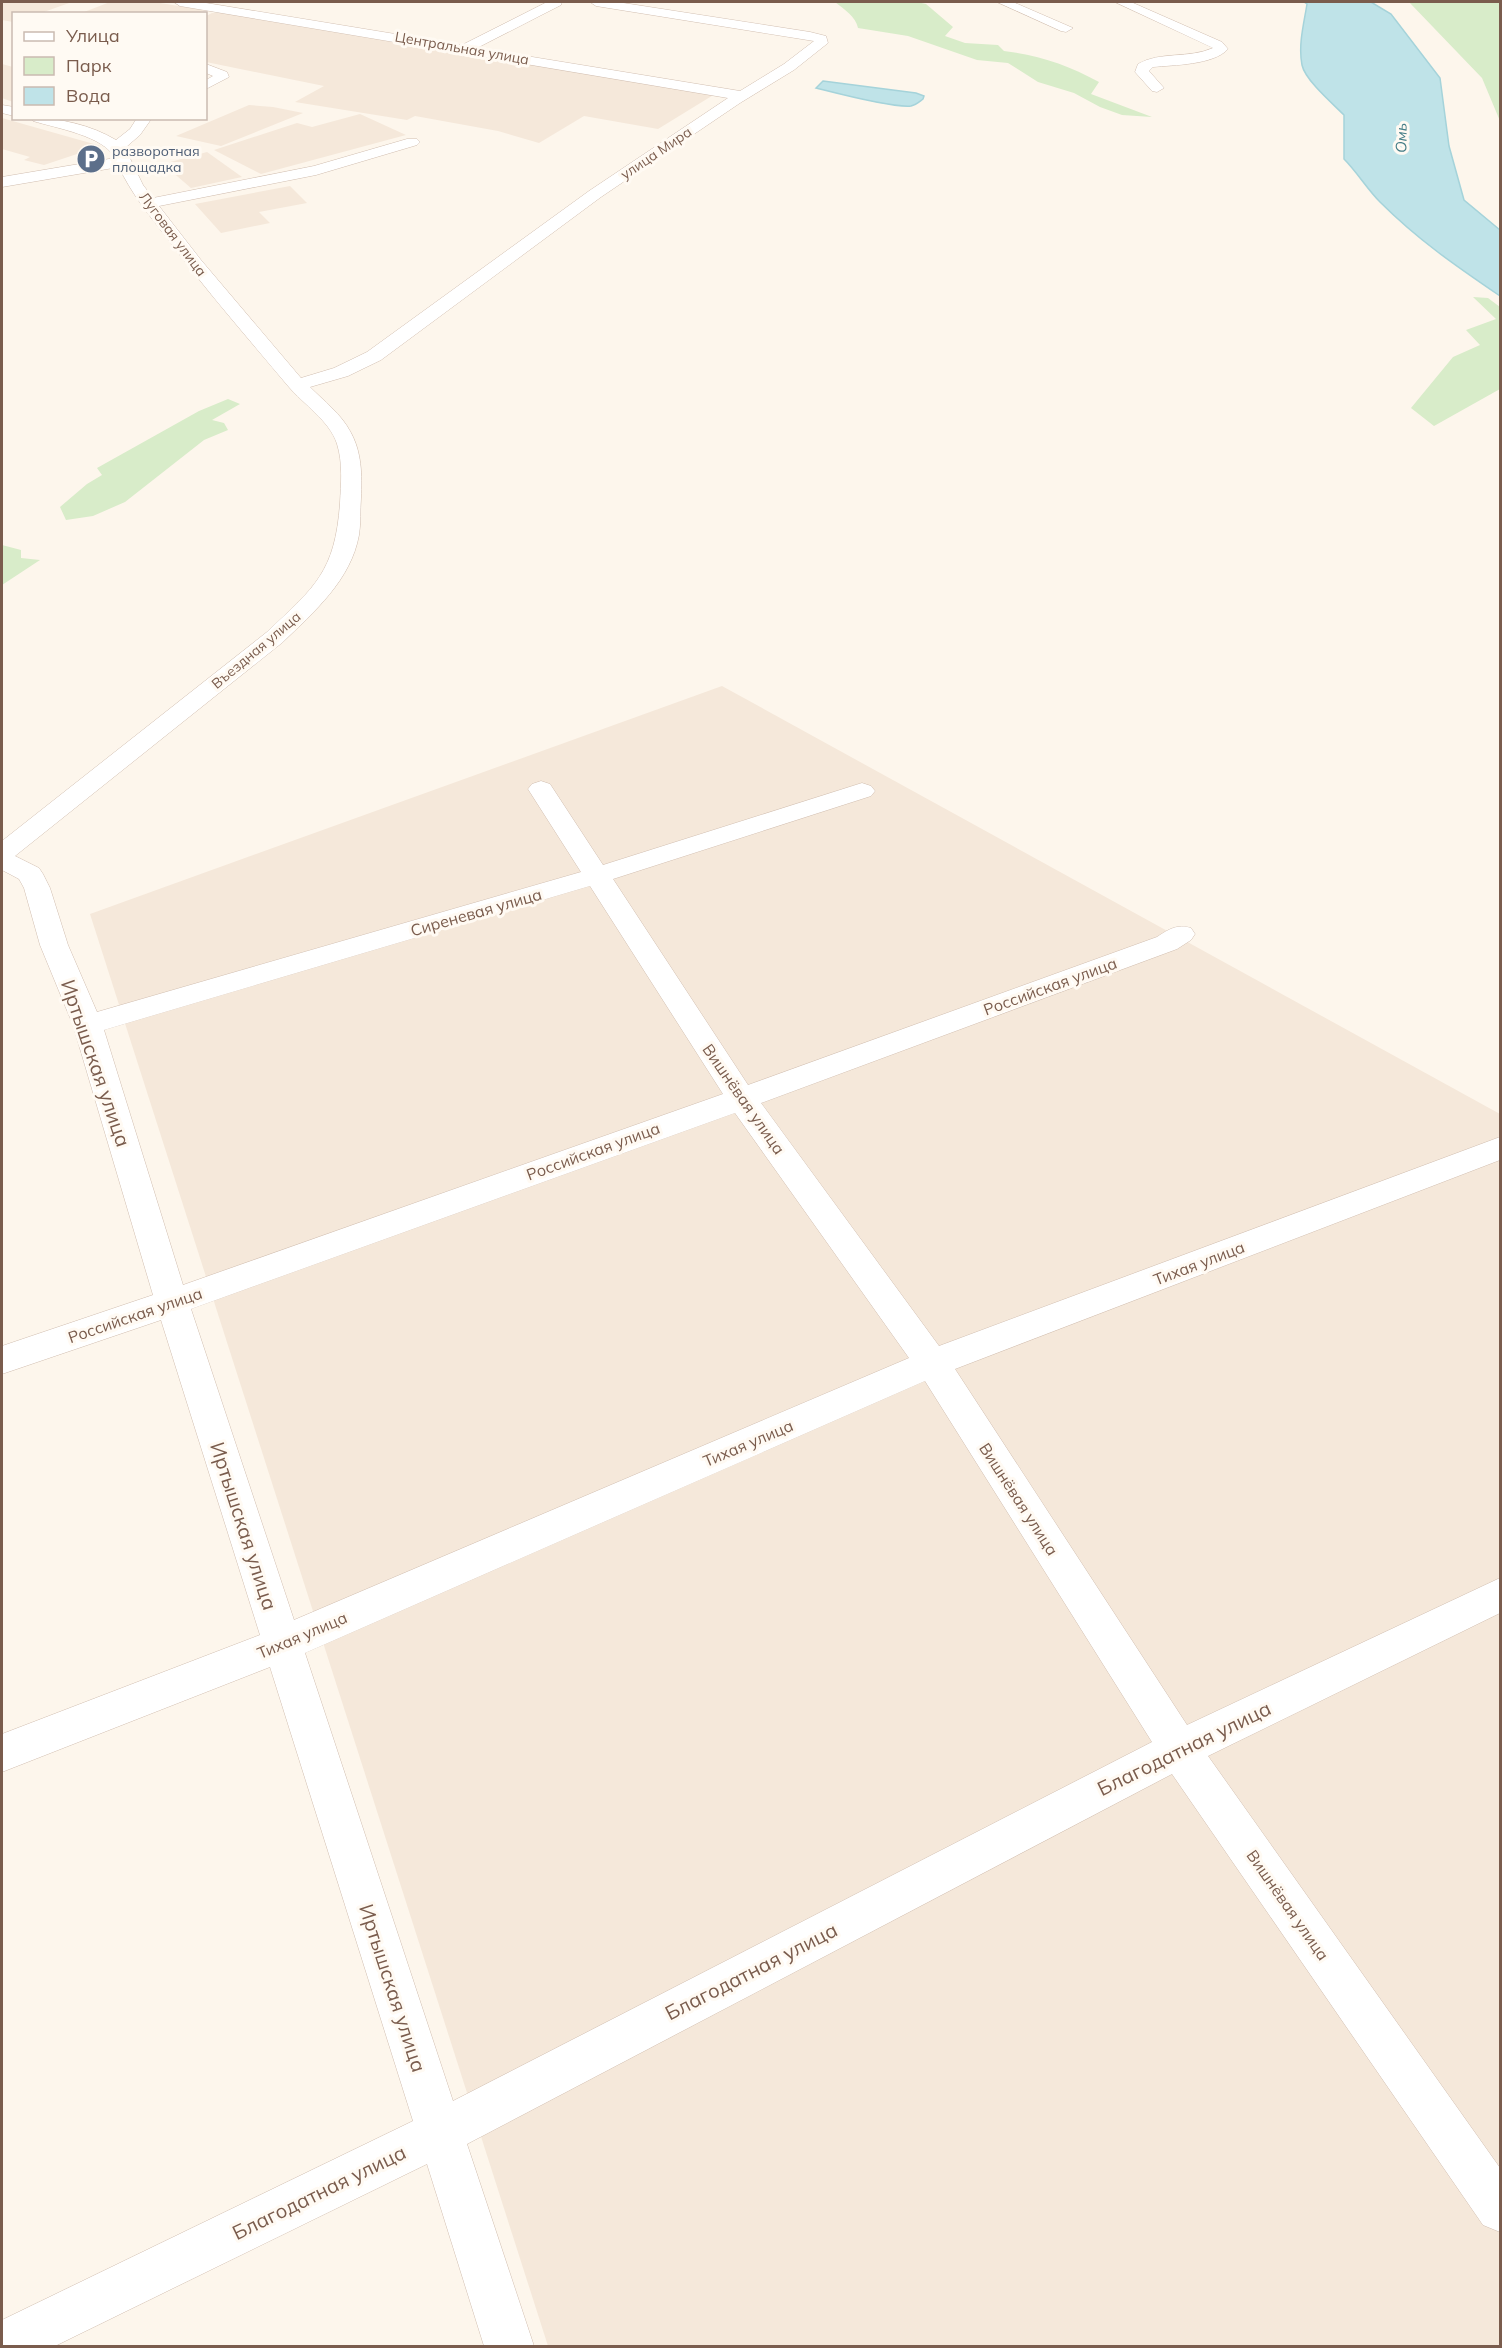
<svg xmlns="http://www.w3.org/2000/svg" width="1502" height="2348" font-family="Mulish,sans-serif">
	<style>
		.residential { fill: #f5e8da }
		.green { fill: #d8ecc9 }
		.water { fill: #bfe3e8; stroke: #a5d3da; stroke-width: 1.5 }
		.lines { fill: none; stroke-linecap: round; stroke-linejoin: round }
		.minor-casing { stroke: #d1beb0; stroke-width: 1 }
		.minor { fill: #fff; fill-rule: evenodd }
		.labels { text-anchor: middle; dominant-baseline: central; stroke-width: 6; stroke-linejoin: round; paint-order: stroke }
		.far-street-label { font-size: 14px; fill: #7a5c4d; stroke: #fffaf3 }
		.far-service-label { font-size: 14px; fill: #4e5e75; stroke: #fffaf3; text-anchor: start }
		.far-water-label { font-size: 15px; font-style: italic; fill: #437c86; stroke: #fffaf3 }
		.street-label { font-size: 16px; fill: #7a5c4d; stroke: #fffaf3 }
		.near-street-label { font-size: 20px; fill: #7a5c4d; stroke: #fffaf3 }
	</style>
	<rect width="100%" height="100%" fill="#fdf6ec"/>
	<g class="residential">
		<path d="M2,2H72L41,13L14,14L13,22L2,20Z"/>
		<path d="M110,2H154L203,10L197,14H79Z"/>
		<path d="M212,13H223L715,94L658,129L584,116L539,143L498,131L415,116L407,120L295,102L324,86L206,62V16Z"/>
		<path d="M2,64L13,67V102L2,98Z"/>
		<path d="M249,105L273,107L303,113L221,146L176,136Z"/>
		<path d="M360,114L406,135L261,174L214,150L297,123L312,127Z"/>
		<path d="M2,118L101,146L44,165L24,160L30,157L2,149Z"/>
		<path d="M207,152L242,177L191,188L163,164Z"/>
		<path d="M290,186L307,203L259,212L270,223L221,233L195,204Z"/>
		<path d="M722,686L1500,1114V2346H548L90,914Z"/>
	</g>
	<g class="green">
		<path d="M835,2H917L926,4L953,27L945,36L965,43L998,45L1004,51C1039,55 1068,65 1099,82L1091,94L1152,117L1122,115L1100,107L1074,93L1038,82L1008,63L977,60L908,36L858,28C856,17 844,9 835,2Z"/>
		<path d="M1409,2H1500V121L1482,78Z"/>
		<path d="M1473,297L1488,298L1500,307V389L1434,426L1411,408L1453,357L1480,345L1466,330L1496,319Z"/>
		<path d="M228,399L240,404L212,420L224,423L228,430L204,440L125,502L93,516L66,520L60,507L87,484L102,475L97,468L199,411Z"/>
		<path d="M2,545L21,550V558L40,560L2,585Z"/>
	</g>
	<g class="water">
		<path d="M1304,2H1371L1391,14L1440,78L1449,146L1464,200L1500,230V296C1456,266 1418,240 1380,202C1367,189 1357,172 1344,159V115C1333,104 1305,80 1302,65C1298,45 1304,23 1307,4Z"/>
		<path d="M823,81L916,93L924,96L923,99C919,102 916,105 911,106C892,108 836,93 816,88Z"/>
	</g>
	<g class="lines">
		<g class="minor-casing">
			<g id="minor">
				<path d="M174,2H200L462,45L547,2H562L561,5L477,48L740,91L784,64L814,41L596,6L590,2H617L810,32L826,36L828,43L794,70L740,103L601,197L381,360L348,376L310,387C324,401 341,414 350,431C362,452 362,475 361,498C360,510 361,523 359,535C351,580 314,612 283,642L15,856L39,868L43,874L50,888L68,945L97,1012L581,872L528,789L532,784L541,781L550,784L603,865L862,783L871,786L875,791L871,796L613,879L748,1085L1157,937C1169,929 1177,924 1191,928L1195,934L1191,940L1177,949L761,1103L939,1346L1500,1137V1160L955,1369L1187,1725L1500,1578V1613L1208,1756L1500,2168V2232L1483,2225L1172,1774L467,2144L534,2346H484L427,2164L55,2346H2V2320L413,2121L270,1667L2,1772V1734L260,1635L161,1320L2,1374V1346L153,1295L73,1025L40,945L24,888L19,879L2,870V841L267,632C315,587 335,572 340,503C341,484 343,463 337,444C330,421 303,404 288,386C247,337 205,289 167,238C149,215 131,193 119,167L2,187V177L115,158C104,136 56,128 33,121L31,118C60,118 91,125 116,140L130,129L137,118H152L140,135L125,148L143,185L153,198L314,166L407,139H417L420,142L417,145L316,175L159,206L201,260L301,378L334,368L367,352L589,191L728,98L180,6ZM590,886L723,1094L183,1285L104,1030ZM735,1113L909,1358L294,1620L191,1309ZM925,1381L1152,1742L453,2101L305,1653Z"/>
				<path d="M997,2H1013L1073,28L1066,32L1061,31Z"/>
				<path d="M1115,2H1131L1222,42L1228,49C1214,65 1173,65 1153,67L1149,71L1164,88L1157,92L1152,91L1135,72L1138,64C1160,51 1189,59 1213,48Z"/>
				<path d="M206,64L227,72L229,77L206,89V80L213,76L206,73Z"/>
				<path d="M2,105L14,107V116L2,113Z"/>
			</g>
		</g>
		<use href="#minor" class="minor"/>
	</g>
	<defs>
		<g id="parking-disc" transform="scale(1.5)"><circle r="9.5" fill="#5c6f8a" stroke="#fffaf3"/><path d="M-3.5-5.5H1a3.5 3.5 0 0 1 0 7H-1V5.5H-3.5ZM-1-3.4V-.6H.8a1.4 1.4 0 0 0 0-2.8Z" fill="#fff"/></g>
	</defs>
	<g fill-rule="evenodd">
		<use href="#parking-disc" x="91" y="159"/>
	</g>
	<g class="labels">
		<g class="far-street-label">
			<text transform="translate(462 48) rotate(10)">Центральная улица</text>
			<text transform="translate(656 153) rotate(-34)">улица Мира</text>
			<text transform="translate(173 234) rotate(53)">Луговая улица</text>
			<text transform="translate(256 650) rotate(-40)">Въездная улица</text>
		</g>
		<g class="far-service-label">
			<text x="112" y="151">разворотная<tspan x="112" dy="16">площадка</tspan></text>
		</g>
		<g class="far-water-label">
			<text transform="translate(1401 138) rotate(-89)">Омь</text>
		</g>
		<g class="street-label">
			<text transform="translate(476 912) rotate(-16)">Сиреневая улица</text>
			<text transform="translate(1050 986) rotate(-20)">Российская улица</text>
			<text transform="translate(744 1099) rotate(55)">Вишнёвая улица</text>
			<text transform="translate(593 1151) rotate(-20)">Российская улица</text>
			<text transform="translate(1199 1263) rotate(-21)">Тихая улица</text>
			<text transform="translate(135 1315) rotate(-19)">Российская улица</text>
			<text transform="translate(748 1443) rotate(-23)">Тихая улица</text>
			<text transform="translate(1019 1499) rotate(57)">Вишнёвая улица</text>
			<text transform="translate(302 1635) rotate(-23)">Тихая улица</text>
			<text transform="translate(1288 1905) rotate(55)">Вишнёвая улица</text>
		</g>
		<g class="near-street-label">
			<text transform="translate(96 1063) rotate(71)">Иртышская улица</text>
			<text transform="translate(244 1526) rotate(72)">Иртышская улица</text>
			<text transform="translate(1184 1748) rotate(-26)">Благодатная улица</text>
			<text transform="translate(751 1971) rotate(-27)">Благодатная улица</text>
			<text transform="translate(393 1988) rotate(72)">Иртышская улица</text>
			<text transform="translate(319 2192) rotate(-26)">Благодатная улица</text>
		</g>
	</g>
	<rect width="1502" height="2348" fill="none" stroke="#7a5c4d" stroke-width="6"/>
	<rect x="12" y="12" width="195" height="108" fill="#fffaf3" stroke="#cabbb1" stroke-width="1.5"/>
	<rect x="24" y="32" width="30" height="9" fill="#ffffff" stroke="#cabbb1" stroke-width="1.5"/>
	<text x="66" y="42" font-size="18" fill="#7a5c4d">Улица</text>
	<rect x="24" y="57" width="30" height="18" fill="#d8ecc9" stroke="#cabbb1" stroke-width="1.5"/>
	<text x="66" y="72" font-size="18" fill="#7a5c4d">Парк</text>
	<rect x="24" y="87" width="30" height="18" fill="#bfe3e8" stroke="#cabbb1" stroke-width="1.5"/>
	<text x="66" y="102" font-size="18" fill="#7a5c4d">Вода</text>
</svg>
